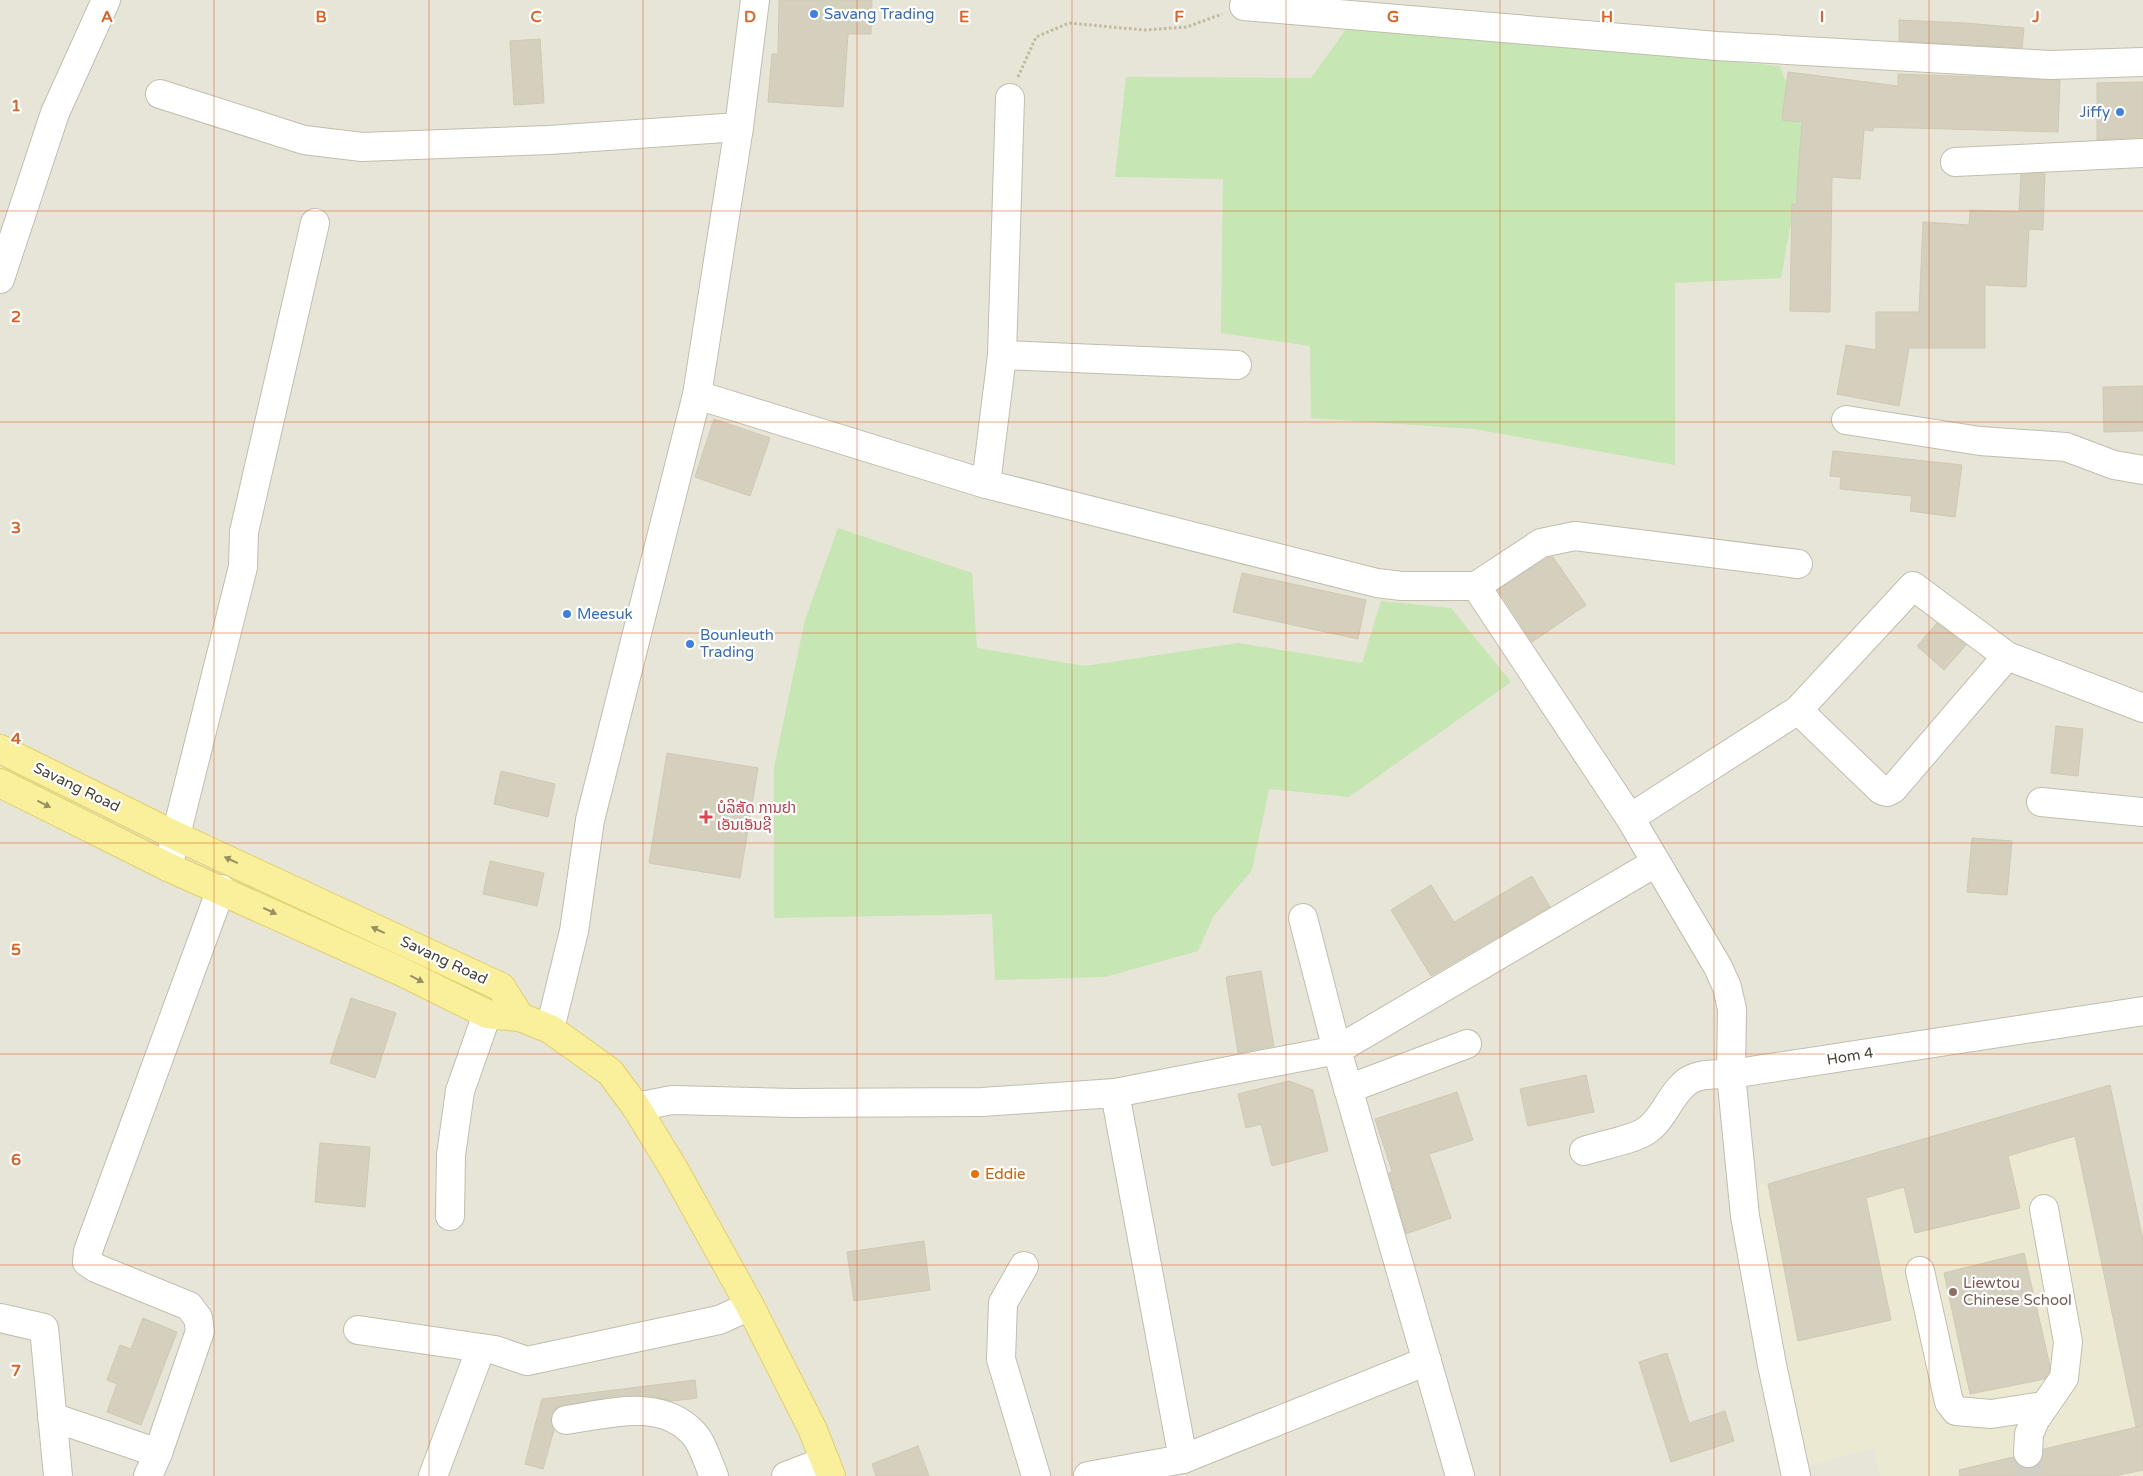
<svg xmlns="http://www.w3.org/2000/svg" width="2143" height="1476" font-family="'Varela Round','Noto Sans Lao',sans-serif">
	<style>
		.residential { fill: #e7e5d7 }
		.education { fill: #ece9d3 }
		.green { fill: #c6e6b3 }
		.building { fill: #d5d0be; stroke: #cfc9b2 }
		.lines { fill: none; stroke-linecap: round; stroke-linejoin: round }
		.minor-tunnel { stroke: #d1cfc5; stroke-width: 28; stroke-dasharray: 28 14; stroke-linecap: butt }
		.minor-casing { stroke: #c1beae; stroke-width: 30 }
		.major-casing { stroke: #dfd06b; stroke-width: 30 }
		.path { stroke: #c0b99d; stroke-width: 3; stroke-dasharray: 2.5 2.5; stroke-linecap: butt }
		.minor { stroke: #fff; stroke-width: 28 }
		.major { stroke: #faef9b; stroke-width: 28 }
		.oneway { fill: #989064 }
		.grid { fill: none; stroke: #df6224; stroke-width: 1; stroke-opacity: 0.55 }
		.shop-dot { fill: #3f7fe0; stroke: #fff; stroke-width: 2 }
		.health-dot { fill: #e0444e; stroke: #fff; stroke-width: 2 }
		.food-dot { fill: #e8710a; stroke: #fff; stroke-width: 2 }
		.education-dot { fill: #8d6e63; stroke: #fff; stroke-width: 2 }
		.labels { text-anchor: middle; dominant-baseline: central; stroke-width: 4.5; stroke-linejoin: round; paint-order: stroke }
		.shop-label { font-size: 15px; fill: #366cbe; stroke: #fff; text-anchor: start }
		.street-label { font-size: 15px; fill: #474337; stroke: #fff }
		.health-label { font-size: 15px; fill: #be3a42; stroke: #fff; text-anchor: start }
		.food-label { font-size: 15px; fill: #c56008; stroke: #fff; text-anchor: start }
		.education-label { font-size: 15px; fill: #785e54; stroke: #fff; text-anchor: start }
		.grid-label { font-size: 16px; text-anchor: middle; font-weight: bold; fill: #df6224; stroke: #fff; stroke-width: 4.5; stroke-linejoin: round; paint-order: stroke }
	</style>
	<rect width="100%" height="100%" fill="#f3f2e8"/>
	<rect class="residential" x="0" y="0" width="2143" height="1476"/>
	<path class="education" d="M2110,1085L2143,1240V1476H1880L1873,1448L1801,1468L1746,1186L1768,1184Z"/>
	<g class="green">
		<path d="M1349,25L1780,66L1806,139L1781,278L1675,283V465L1474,429L1311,418L1310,346L1221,333L1223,179L1115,177L1126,77L1311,78Z"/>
		<path d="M838,528L972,573L977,648L1085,666L1238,643L1362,663L1381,601L1451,608L1511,682L1349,797L1269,789L1252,870L1213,917L1198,951L1105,977L995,980L992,914L774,918V767L805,620Z"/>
	</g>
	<g class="building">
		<path d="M779,0H872L871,34H848L843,107L768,102L772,54H778Z"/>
		<path d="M1899,20L1965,23L2024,28L2022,48L1899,41Z"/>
		<path d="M540,39L544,103L514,105L510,41Z"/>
		<path d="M1788,72L1898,86V74L2060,80L2058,132L1874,127L1873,131L1864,130L1860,179L1832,177L1830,312L1790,311L1792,204H1796L1802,122L1782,120Z"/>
		<path d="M2143,82V137L2097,140V83Z"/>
		<path d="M2045,173L2043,230L2029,229L2026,287L1985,285V348H1909L1899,406L1837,394L1846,345L1876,350V312H1919L1923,222L1969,225L1970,210L2019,212L2021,174Z"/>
		<path d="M2143,386V431L2104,432L2103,387Z"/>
		<path d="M714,419L770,438L750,496L695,477Z"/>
		<path d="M1833,451L1962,465L1955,517L1910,511L1912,496L1840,489L1841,477L1830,476Z"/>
		<path d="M1553,557L1586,605L1532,642L1498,590L1547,558Z"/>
		<path d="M1242,573L1366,600L1358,639L1233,612Z"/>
		<path d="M1937,623L1966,645L1944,670L1917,646Z"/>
		<path d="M2056,726L2083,729L2078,776L2051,773Z"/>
		<path d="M667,753L758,768L740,878L649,863Z"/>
		<path d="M501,771L555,784L548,817L494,804Z"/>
		<path d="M1972,838L2012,841L2007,895L1967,892Z"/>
		<path d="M490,861L544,873L537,906L483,894Z"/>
		<path d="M1532,876L1550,907L1431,976L1391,910L1431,885L1454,922Z"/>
		<path d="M1261,971L1274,1046L1238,1053L1226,977Z"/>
		<path d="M351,998L396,1013L375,1078L330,1063Z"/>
		<path d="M1586,1075L1594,1112L1528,1126L1520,1089Z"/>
		<path d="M1289,1081L1313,1090L1328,1151L1272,1166L1261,1124L1246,1128L1238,1094Z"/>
		<path d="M2110,1085L2143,1240V1470L2115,1476H1960L1959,1470L2013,1457L2020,1466L2027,1469L2035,1467L2041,1461L2044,1449L2141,1426L2136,1427L2075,1136L2008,1156L2020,1208L1915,1233L1904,1187L1866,1198L1891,1320L1798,1341L1768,1184Z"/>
		<path d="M1457,1092L1473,1140L1429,1154L1451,1218L1406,1234L1389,1173L1392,1171L1375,1119Z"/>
		<path d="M320,1143L370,1147L365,1207L315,1202Z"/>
		<path d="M924,1241L930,1290L854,1301L847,1252Z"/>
		<path d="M2024,1253L2050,1366L2049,1372L2045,1379L1970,1394L1944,1273Z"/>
		<path d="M143,1318L177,1332L141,1425L107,1412L117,1384L107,1380L120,1345L131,1349Z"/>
		<path d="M1667,1353L1689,1423L1725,1411L1734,1441L1671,1462L1639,1362Z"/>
		<path d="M695,1380L697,1398L672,1401L651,1396H615L557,1408L551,1415V1423L554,1430L543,1469L525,1464L542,1399Z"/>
		<path d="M918,1446L929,1476H876L872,1464Z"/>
	</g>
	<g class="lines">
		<path class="minor-tunnel" d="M2028,1453L2029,1476"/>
		<g class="minor-casing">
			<g id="minor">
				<path d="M1244,6L1717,46L2050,65L2143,62"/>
				<path d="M160,94L304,140L362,147L549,140L739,127"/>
				<path d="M1955,162L2143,153"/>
				<path d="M0,279L55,113L106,0"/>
				<path d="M1002,355L1237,365"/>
				<path d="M697,395L986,484L1377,583L1402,586H1476L1630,818L1718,967L1727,987L1732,1009L1731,1074L1745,1216L1772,1365L1796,1476"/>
				<path d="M1846,420L1980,441L2066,447L2114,465L2143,470"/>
				<path d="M986,484L1002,355L1010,98"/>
				<path d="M1476,586L1541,543L1575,536L1798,564"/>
				<path d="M1798,710L1881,790L1887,792L1893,789L2007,656"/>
				<path d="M2041,802L2143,812"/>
				<path d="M1630,818L1798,710L1913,586L2007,656L2143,708"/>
				<path d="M168,867L243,567L244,532L315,223"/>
				<path d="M1303,918L1337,1050L1460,1476"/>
				<path d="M550,1029L574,931L590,820L697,395L739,127L755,0"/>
				<path d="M1348,1089L1467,1044"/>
				<path d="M1115,1093L1183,1459"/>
				<path d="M636,1107L672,1100L793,1103L982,1102L1115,1093L1337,1050L1655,863"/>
				<path d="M1584,1151C1602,1145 1632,1140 1646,1131C1655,1125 1660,1117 1666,1108C1686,1075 1694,1074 1731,1074L2143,1011"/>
				<path d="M450,1216L451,1155L460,1091L487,1014"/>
				<path d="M1024,1266L1003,1303L1001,1359L1036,1476"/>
				<path d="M1920,1271L1949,1402L1956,1411L1991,1414L2044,1406"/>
				<path d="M0,1318L44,1328L58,1476"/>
				<path d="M358,1330L495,1350L527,1361L719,1320L750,1306"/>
				<path d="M52,1417L158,1453"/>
				<path d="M566,1420C608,1414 661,1397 694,1434C703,1444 708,1463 714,1476"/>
				<path d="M2028,1453L2029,1434L2035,1420L2064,1378L2068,1342L2044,1209"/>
				<path d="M148,1476L158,1453L200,1331L198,1318L189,1306L96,1268L87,1262L88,1251L221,889"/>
				<path d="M433,1476L481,1348"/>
				<path d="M786,1476L825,1461"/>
				<path d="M1088,1476L1183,1459L1427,1361"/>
			</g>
		</g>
		<g class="major-casing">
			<g id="major">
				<path d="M0,749L176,836L501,987L520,1017"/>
				<path d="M0,783L168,867L402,972L487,1014L520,1017L550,1029L610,1072L636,1107L675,1171L750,1306L812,1428L831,1476"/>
			</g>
		</g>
		<path class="path" d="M1018,77L1036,37L1069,23L1144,30L1187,27L1222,14"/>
		<use href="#minor" class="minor"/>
		<use href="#major" class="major"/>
	</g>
	<defs><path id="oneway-solid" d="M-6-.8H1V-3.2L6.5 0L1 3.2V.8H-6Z" transform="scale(1.25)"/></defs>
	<g class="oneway">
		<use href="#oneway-solid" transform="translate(44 804) rotate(27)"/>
		<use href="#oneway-solid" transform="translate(231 860) rotate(-155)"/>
		<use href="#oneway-solid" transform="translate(270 911) rotate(25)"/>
		<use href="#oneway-solid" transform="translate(378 930) rotate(-155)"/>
		<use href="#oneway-solid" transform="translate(417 979) rotate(27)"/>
	</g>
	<path class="grid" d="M214,0V1476M429,0V1476M643,0V1476M857,0V1476M1072,0V1476M1286,0V1476M1500,0V1476M1714,0V1476M1929,0V1476M0,211H2143M0,422H2143M0,633H2143M0,843H2143M0,1054H2143M0,1265H2143"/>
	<g class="shop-dot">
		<circle cx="814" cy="14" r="5"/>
		<circle cx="2120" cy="112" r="5"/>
		<circle cx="567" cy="614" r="5"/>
		<circle cx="690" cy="644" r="5"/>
	</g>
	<path class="health-dot" d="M703.5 809.5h5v5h5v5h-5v5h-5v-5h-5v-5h5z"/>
	<circle class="food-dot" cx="975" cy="1174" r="5"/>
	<circle class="education-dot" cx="1953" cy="1292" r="5"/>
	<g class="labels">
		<g class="shop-label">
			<text x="824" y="14">Savang Trading</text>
			<text x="2110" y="112" text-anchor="end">Jiffy</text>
			<text x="577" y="614">Meesuk</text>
			<text x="700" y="635">Bounleuth<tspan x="700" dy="17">Trading</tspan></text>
		</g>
		<g class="street-label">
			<text transform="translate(77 787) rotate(26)">Savang Road</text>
			<text transform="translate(444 960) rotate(25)">Savang Road</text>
			<text transform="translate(1850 1056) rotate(-9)">Hom 4</text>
		</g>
		<g class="health-label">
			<text x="717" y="808">ບໍລິສັດ ການຢາ<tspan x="717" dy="17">ເອັນເອັນຊີ</tspan></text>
		</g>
		<g class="food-label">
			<text x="985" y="1174">Eddie</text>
		</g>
		<g class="education-label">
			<text x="1963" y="1283">Liewtou<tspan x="1963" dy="17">Chinese School</tspan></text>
		</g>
	</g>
	<g class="grid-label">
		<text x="107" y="22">A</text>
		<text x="321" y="22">B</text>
		<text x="536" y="22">C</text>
		<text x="750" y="22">D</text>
		<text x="964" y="22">E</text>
		<text x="1179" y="22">F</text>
		<text x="1393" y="22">G</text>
		<text x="1607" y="22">H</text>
		<text x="1822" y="22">I</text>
		<text x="2036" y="22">J</text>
		<text x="16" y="111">1</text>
		<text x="16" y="322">2</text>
		<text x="16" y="533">3</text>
		<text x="16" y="744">4</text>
		<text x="16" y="955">5</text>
		<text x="16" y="1165">6</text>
		<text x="16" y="1376">7</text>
	</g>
</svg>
